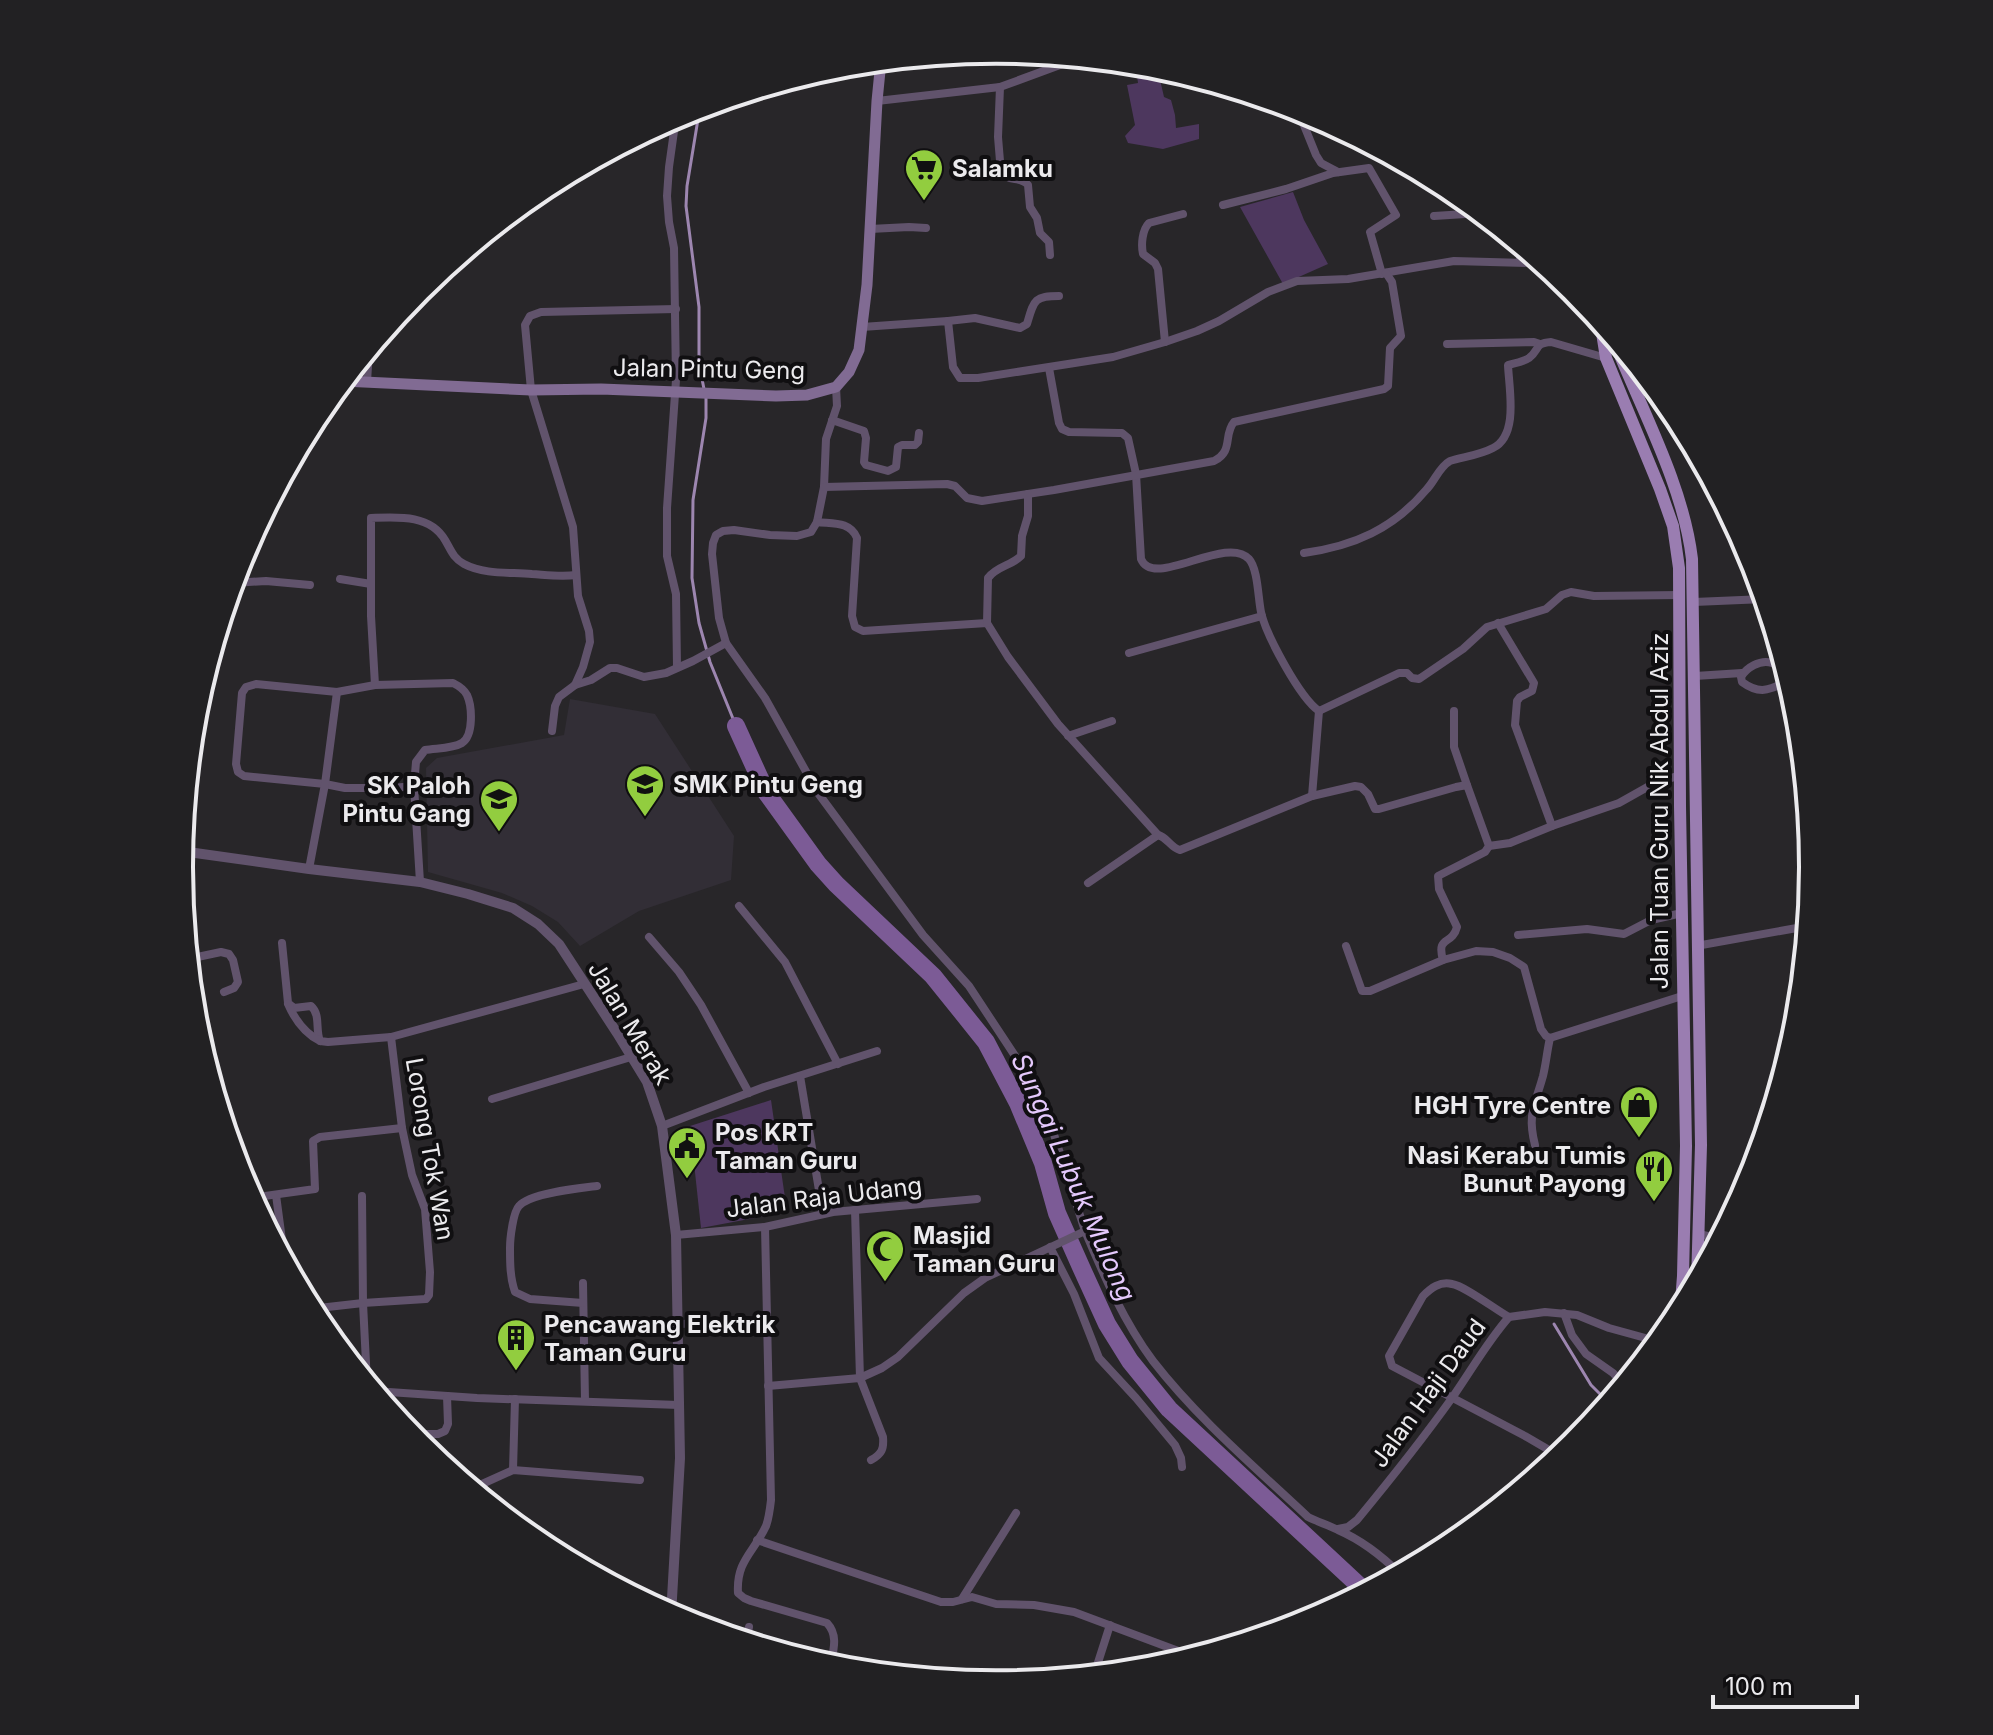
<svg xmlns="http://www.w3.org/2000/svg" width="1993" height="1735" font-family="Inter,sans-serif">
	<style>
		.built { fill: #322e36 }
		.green { fill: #4d375e }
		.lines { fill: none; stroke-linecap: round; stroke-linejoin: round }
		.stream { stroke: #9d86b0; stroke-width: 3 }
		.river { stroke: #7c5b96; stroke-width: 18 }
		.minor { stroke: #61536c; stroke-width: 8 }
		.tertiary { stroke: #61536c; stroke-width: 10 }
		.secondary { stroke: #816b93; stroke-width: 11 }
		.primary { stroke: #9a7db1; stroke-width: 12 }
		.labels { text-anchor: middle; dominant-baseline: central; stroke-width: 8; stroke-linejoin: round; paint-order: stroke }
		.poi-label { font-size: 24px; font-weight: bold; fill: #ebeaed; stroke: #100f11; text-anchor: start }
		.street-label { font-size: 24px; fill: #ebeaed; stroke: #100f11 }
		.water-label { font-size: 26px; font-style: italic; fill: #e5c9fd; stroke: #100f11 }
		.rim { fill: none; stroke: #ebeaed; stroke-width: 4 }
	</style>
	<rect width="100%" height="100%" fill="#282629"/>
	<path class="built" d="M570,699L655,714L734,836L731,880L639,911L580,946L558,922L532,906L502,893L428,872L426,768L437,758L564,735Z"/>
	<g class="green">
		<path d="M1158,71L1164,97L1171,100L1175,115L1176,128L1199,124V139L1163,149L1128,143L1125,136L1135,125L1127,85L1138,83L1137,76Z"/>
		<path d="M1293,192L1304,220L1328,264L1283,284L1240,207Z"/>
		<path d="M771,1100L787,1212L701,1228L690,1126Z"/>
	</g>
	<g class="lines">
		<g class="stream">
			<path d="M700,107L687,186L686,206L699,307V364L704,389"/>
			<path d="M706,397V418L693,500L692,578L699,623L710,662L736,726"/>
			<path d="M1554,1324L1591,1385L1609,1403"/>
		</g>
		<path class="river" d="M736,726L766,792L818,864L836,884L933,976L986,1042L1018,1103L1043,1163L1057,1213L1081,1267L1107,1324L1130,1361L1169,1409L1366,1592"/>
		<g class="minor">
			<path d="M1000,87L998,137L1001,173C1009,182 1021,176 1028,185L1030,207L1037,218L1040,233L1049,242L1050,255"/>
			<path d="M877,101L1000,87L1079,58"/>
			<path d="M1297,108L1316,155L1321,163L1338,172"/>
			<path d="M676,117L669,167L667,196L669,222L674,248L676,380L667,508V556L676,594L677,667"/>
			<path d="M1223,205L1286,189L1333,173L1369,168L1396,215L1370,232L1382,274"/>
			<path d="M1434,216L1481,213"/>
			<path d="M870,229L909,227L926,228"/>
			<path d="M1520,262L1521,245"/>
			<path d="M948,321L975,318L1020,328L1027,324C1034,300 1034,296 1059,296"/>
			<path d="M862,327L948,321L953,367L960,378H978L1113,357L1165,342L1197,331L1219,321L1268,292L1297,281L1348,279L1454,261L1530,263L1540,261"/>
			<path d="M1165,342L1158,269L1155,263L1143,254C1141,245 1142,230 1149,223L1183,214"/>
			<path d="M1447,344L1534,342L1540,344"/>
			<path d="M1049,368L1059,423L1062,429L1069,432L1119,433H1122L1128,438L1136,474L1141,559C1154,590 1226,534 1249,559C1258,569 1258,598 1261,612C1266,635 1300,698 1319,711"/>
			<path d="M1630,379L1648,378"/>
			<path d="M367,382L369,350"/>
			<path d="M836,387L837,406L826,439L824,487L817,522L811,532L797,536L770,535L734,530L723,531L716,535L713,543L712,554L719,618L726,643L765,698L818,793L923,935L969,986L1025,1071L1049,1119L1085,1231"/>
			<path d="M832,420L864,431L866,438L864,462L866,465L888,471L896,467L898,447L902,445H915L918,442L919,433"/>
			<path d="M824,487L947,484L955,486L967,498L982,501L1054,490L1214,461C1234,451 1223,435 1234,422L1384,389L1388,386L1390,348L1401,336L1392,282L1386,273"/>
			<path d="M817,522C832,524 850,521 857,538L852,616L855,627L863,631L987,623L1008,657L1058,724L1158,835"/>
			<path d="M1304,553C1354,546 1393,529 1426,490C1435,481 1439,467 1450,461C1463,457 1480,455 1493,448C1519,435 1509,389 1508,365C1514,363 1523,362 1529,358C1540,350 1534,343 1551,342L1606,358"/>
			<path d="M340,579L371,584"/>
			<path d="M233,583L266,581L310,585"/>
			<path d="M1694,602L1765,599"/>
			<path d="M987,623L988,578C997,566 1011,566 1021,556L1022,536L1028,516V494"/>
			<path d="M1498,623L1534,683L1532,691L1520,697L1517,701L1515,725L1552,826"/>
			<path d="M1129,653L1262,616"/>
			<path d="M1695,676L1742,673"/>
			<path d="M1789,677C1784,672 1778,665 1772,663C1760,659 1746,668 1741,677L1742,682C1761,696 1771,689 1790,680"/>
			<path d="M375,685L371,616V518C397,517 430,514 445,540C451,550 453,558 464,564C485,575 510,572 532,574C547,575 561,577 576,575"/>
			<path d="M575,685L591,680L610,668H617L644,677L666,673L693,661L726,643"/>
			<path d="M1319,711L1399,673H1407L1412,678L1419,679L1463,649L1487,627L1546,609L1562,595L1571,592L1594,596L1680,595"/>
			<path d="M1454,711V747L1467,785"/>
			<path d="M552,731L555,706L559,697L575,685L583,667L590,642L589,631L578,596L573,527L531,390L525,325L530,316L541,312L676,309"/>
			<path d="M1068,736L1112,721"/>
			<path d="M414,786L392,788H345L325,784L244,776L238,772L236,764L242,693L246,687L256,684L337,692L375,685L453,683C459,686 464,689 467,695C472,706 474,735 462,743C452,749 436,748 425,750L416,762L414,786L420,882"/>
			<path d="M1312,796L1319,711"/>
			<path d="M1489,846L1510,843L1552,826L1619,803L1651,785L1680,775"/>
			<path d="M309,869L325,784L337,692"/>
			<path d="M1088,883L1158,835C1167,837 1171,848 1180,850L1312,796L1355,786L1361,787L1368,794L1375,809H1379L1456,787L1467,785L1489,846L1485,852L1438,876L1439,889L1457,927C1452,946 1436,935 1443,960"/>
			<path d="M739,906L785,962L838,1064"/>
			<path d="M1518,935L1587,929L1624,934L1651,920L1682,913"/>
			<path d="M649,937L679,972L701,1005L749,1093"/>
			<path d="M282,943L288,1003L294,1008L311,1006C321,1015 315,1029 320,1041L328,1042L391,1037L584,984"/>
			<path d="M1346,946L1362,991H1370L1443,960L1476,951L1493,952L1510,958L1524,967L1541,1029L1546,1036L1550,1038L1682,996"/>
			<path d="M1696,946L1808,926"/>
			<path d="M188,959L221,952L229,954L233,960L238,982L234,988L224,992"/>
			<path d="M288,1004C295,1020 304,1033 320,1041"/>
			<path d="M800,1076L823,1214"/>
			<path d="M492,1099L631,1057"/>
			<path d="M662,1126L764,1087L877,1051"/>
			<path d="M1535,1145C1527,1114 1535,1105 1543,1076C1546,1064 1547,1051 1550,1038"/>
			<path d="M276,1195L282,1240L277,1248"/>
			<path d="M362,1196L363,1303L367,1383"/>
			<path d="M251,1198L315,1189L313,1141L320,1137L402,1128"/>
			<path d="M855,1210L860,1378L883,1437C884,1449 882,1454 871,1460"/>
			<path d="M765,1227L771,1500C770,1509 769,1518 766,1526C754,1552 736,1561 738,1593L744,1598L751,1601L827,1623C839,1636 833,1651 830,1667"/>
			<path d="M1698,1234L1708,1236L1718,1244"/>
			<path d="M676,1235L765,1227L833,1212L977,1199"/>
			<path d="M1050,1247L1074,1294L1099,1358L1136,1398L1175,1445L1181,1458L1182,1467"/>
			<path d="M583,1283L585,1401"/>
			<path d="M583,1303L530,1299L515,1292C510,1278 510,1263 510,1248C510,1239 513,1212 519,1206C530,1193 581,1188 597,1186"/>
			<path d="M310,1309L363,1303L426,1299L429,1295L430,1272L425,1209L412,1175L402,1128L391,1037"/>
			<path d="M1564,1313L1572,1335L1586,1354L1613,1373L1624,1385"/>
			<path d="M1509,1317C1496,1310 1465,1286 1452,1284C1440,1281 1431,1288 1423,1296L1389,1356L1392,1366L1525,1436L1561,1457"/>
			<path d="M678,1324L768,1321"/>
			<path d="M768,1386L860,1378L882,1368L898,1357L964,1293L985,1278L1085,1231C1104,1276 1124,1322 1153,1361C1198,1419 1255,1467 1308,1517C1318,1522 1328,1525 1338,1530C1361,1540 1382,1556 1400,1574"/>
			<path d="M374,1391L477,1398L679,1405"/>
			<path d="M409,1434H438L445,1431L448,1424L447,1396"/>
			<path d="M513,1470L515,1399"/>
			<path d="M471,1489L513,1470L640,1480"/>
			<path d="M1338,1529L1348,1527L1357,1520C1390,1480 1422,1440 1452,1398C1471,1371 1487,1342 1509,1317L1545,1312L1577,1315L1609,1328L1660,1342"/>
			<path d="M757,1540L941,1602H953L972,1597L996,1604L1034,1605L1074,1612L1181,1652L1187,1660"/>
			<path d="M637,1598L671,1608"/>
			<path d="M962,1599L1016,1513"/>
			<path d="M746,1642L749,1627"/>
			<path d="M1094,1675L1110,1625"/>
		</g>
		<path class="tertiary" d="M181,851L309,869L420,882L468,894L513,908L538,924L559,944L617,1033L647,1082L662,1126L676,1235L680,1458L671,1616"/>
		<path class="secondary" d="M343,381L531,390L601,389L776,396L807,395L836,387L849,372L859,350L867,285L877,101L881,61"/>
		<g class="primary">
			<path d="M1600,320L1606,358L1660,489L1673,526L1679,568L1680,806L1686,1146L1683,1276L1680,1315"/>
			<path d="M1617,342L1619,353C1646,418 1684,490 1692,559L1701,1145L1697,1283"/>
		</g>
	</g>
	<defs>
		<g id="supermarket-pin" transform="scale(2)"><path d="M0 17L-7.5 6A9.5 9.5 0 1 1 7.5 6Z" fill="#92cd3f" stroke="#100f11"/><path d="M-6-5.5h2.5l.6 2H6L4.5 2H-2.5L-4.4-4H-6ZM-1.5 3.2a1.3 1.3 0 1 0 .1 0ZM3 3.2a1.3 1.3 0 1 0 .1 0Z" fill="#111"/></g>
		<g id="school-pin" transform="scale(2)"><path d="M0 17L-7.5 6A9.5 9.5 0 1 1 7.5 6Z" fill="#92cd3f" stroke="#100f11"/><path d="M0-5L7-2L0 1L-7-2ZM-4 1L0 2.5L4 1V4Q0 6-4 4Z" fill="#111"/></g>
		<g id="shop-pin" transform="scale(2)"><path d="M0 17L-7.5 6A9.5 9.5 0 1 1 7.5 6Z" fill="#92cd3f" stroke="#100f11"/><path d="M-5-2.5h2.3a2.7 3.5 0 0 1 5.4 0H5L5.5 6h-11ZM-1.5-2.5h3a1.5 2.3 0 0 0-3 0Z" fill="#111"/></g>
		<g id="civic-pin" transform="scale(2)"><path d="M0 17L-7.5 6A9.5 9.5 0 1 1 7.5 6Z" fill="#92cd3f" stroke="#100f11"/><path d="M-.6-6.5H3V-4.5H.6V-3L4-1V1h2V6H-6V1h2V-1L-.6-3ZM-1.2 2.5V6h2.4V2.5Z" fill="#111"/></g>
		<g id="restaurant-pin" transform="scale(2)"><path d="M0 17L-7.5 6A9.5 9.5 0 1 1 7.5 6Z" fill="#92cd3f" stroke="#100f11"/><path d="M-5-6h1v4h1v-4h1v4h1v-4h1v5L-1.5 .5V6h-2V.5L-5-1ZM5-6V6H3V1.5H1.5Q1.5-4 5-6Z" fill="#111"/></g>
		<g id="mosque-pin" transform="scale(2)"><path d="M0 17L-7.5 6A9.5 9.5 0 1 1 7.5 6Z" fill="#92cd3f" stroke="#100f11"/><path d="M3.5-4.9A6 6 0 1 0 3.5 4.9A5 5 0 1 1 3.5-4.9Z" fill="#111"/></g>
		<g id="building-pin" transform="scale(2)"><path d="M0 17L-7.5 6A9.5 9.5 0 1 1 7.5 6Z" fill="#92cd3f" stroke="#100f11"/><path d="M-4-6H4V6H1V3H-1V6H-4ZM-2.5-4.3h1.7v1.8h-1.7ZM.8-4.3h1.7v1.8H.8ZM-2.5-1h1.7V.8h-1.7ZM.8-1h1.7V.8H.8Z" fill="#111"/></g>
	</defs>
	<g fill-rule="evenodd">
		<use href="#supermarket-pin" x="924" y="168"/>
		<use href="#school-pin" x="645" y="784"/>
		<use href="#school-pin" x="499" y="799"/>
		<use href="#shop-pin" x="1639" y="1105"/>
		<use href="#civic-pin" x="687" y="1146"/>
		<use href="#restaurant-pin" x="1654" y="1169"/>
		<use href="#mosque-pin" x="885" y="1249"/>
		<use href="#building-pin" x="516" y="1338"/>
	</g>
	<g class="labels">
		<g class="poi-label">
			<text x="952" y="168">Salamku</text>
			<text x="673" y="784">SMK Pintu Geng</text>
			<text x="471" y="785" text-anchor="end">SK Paloh<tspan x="471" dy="28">Pintu Gang</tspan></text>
			<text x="1611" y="1105" text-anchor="end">HGH Tyre Centre</text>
			<text x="715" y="1132">Pos KRT<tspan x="715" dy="28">Taman Guru</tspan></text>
			<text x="1626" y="1155" text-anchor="end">Nasi Kerabu Tumis<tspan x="1626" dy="28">Bunut Payong</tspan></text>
			<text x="913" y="1235">Masjid<tspan x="913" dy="28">Taman Guru</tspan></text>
			<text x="544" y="1324">Pencawang Elektrik<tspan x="544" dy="28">Taman Guru</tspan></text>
		</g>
		<g class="street-label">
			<text transform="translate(709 369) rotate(1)">Jalan Pintu Geng</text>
			<text transform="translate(1659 811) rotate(-90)">Jalan Tuan Guru Nik Abdul Aziz</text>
			<text transform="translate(630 1023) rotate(59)">Jalan Merak</text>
			<text transform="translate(430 1149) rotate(80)">Lorong Tok Wan</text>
			<text transform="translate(824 1197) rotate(-7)">Jalan Raja Udang</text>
			<text transform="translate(1428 1393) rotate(-54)">Jalan Haji Daud</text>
		</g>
		<g class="water-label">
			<text transform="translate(1074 1177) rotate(66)">Sungai Lubuk Mulong</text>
		</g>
	</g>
	<path d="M0 0H1993V1735H0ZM193 867a803 803 0 1 1 1606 0a803 803 0 1 1-1606 0Z" fill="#222123" fill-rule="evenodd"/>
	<path class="rim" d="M193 867a803 803 0 1 1 1606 0a803 803 0 1 1-1606 0Z"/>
	<path d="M1713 1695v12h144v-12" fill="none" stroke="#ebeaed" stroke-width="4"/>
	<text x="1725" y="1695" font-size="24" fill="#ebeaed" stroke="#100f11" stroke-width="6" paint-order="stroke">100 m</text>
</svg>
